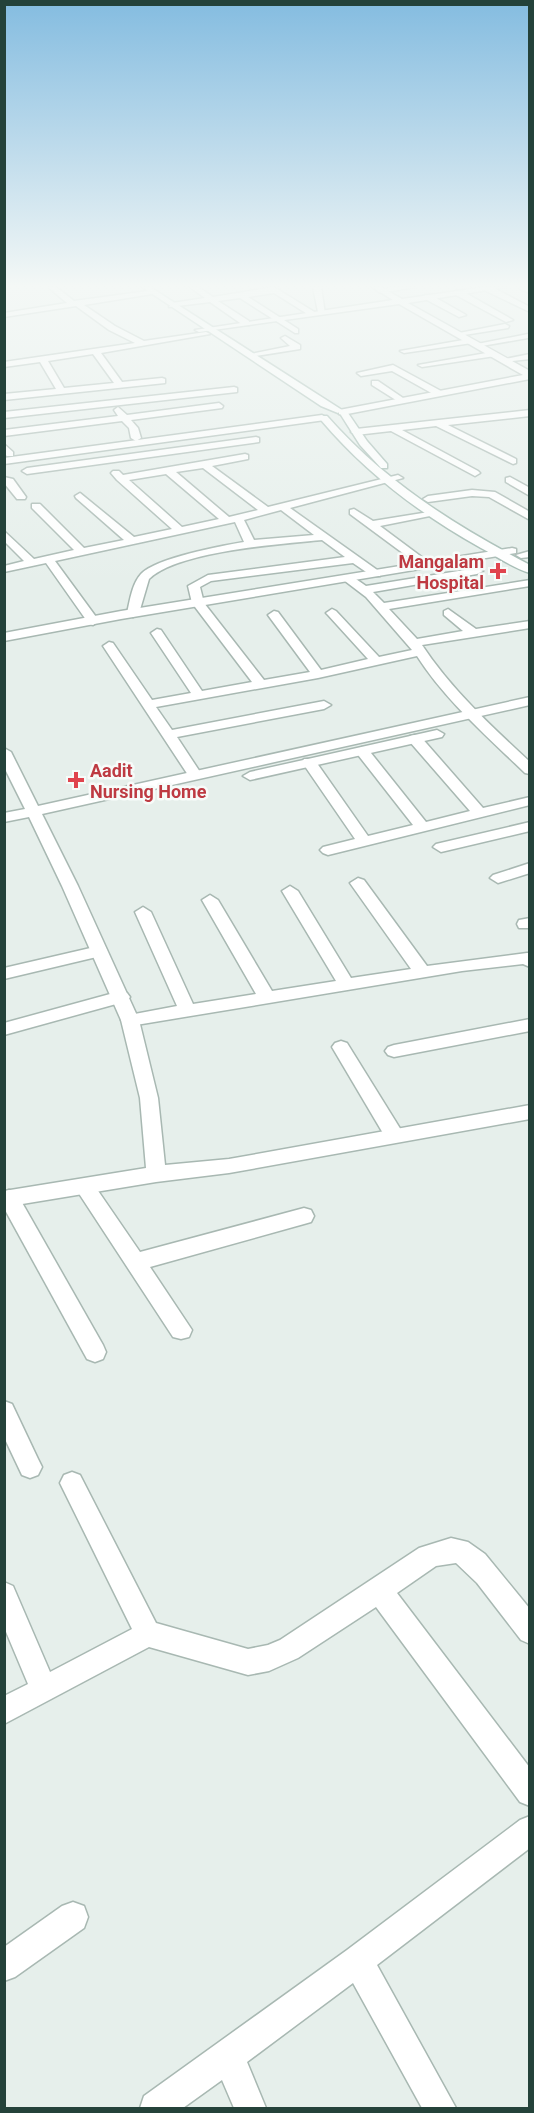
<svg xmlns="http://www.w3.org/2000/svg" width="534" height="2113" font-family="Roboto,sans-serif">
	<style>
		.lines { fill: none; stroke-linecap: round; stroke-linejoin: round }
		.minor-casing { stroke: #a8b8b2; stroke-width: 3 }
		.tertiary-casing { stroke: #a8b8b2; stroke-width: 3 }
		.secondary-casing { stroke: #a4bbb3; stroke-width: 3 }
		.minor { fill: #fff; fill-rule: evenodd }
		.tertiary { fill: #fff; fill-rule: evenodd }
		.secondary { fill: #fff; fill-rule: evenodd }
		.health-dot { fill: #e0444e; stroke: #f7fbf9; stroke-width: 2 }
		.labels { text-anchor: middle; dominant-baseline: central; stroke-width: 5; stroke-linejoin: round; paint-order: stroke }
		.far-health-label { font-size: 18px; font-weight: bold; fill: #be3a42; stroke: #f7fbf9; text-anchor: end }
	</style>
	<rect width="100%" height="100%" fill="#e6efeb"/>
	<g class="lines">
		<g class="minor-casing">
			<g id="minor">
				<path d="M48,287H56L74,301L155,290L152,294L84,305L115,326L144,341L206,332L210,334L101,353L122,382L162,378L165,379V383L4,400V394L56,389L40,362L4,367V362L135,343L109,330L76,306L4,317V313L67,303ZM93,354L114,383L64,388L48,361Z"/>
				<path d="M190,287H198L213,297L274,287L316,313L309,315L274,293L248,297L298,329V333H295L240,298L218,301L249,321V325H243L210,302L169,307L172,303L205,298Z"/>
				<path d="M313,287H321L325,314L318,312Z"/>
				<path d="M392,287H414L381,293L377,291Z"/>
				<path d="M487,287H492L530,307V312L486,291Z"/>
				<path d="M520,287L530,288V293L520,289Z"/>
				<path d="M456,291H462L513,320L506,322L456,295Z"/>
				<path d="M425,295H431L466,315L459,317L425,299Z"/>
				<path d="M505,324L509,326L508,328L458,336L454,334Z"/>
				<path d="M528,334V338L476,347L472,345Z"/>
				<path d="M285,336L300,345V349L250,357L246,355L290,346L281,338Z"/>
				<path d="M469,339L473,341L472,343L404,353L400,351Z"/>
				<path d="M492,352L496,354L495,356L422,367L418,365Z"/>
				<path d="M530,354V359L504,362L500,360Z"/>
				<path d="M393,365L441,391L442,393L435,395L392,371L361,376L357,373Z"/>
				<path d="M372,381H378L406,400L399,402L372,385Z"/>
				<path d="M234,387L237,388V392L4,418V412Z"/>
				<path d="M219,403L223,406L222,408L131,420L138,428L141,438L136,441L131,438L129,428L122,421L4,436V430L118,416L114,410L118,407L127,415Z"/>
				<path d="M530,410V416L448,425L516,459V463L513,464L436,426L402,430L478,471L480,473L475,476L391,431L356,435L351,432L356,429Z"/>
				<path d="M256,437L259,438V442L27,474L22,471L27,468Z"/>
				<path d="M4,444L13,452V456H7L4,454Z"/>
				<path d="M245,454L248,455V459L212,466L268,507L398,475L403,478L290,508L380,572V576H372L353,563L211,581L200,587L204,603L264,680L310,672L268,615L274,611L278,612L321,670L368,659L328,615L326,613L332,609L336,611L379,657L412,650L366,597L345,581V577H353L366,586L477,568L483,571L477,574L373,592L384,603L530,580V586L389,609L417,639L463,631L444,615V611L448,609L476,629L530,621V628L422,645C451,689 491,726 530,762V774L525,773C488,737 445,700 417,656L318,678L156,707L172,730L324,701L331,705L324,709L177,737L202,775L195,779L190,778L103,646L109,642L113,643L152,700L191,693L151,633L157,629L161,630L202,691L252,682L192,603L188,586L208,575L345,557L322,540C281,544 178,551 149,579L139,613L133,617L127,613C130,600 132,584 141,574C156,558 221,546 244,542L235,522L55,561L99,621L93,625L89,624L46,563L4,572V566L24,561L4,541V531L34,559L74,550L32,508V504H40L84,548L124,540L76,498L75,496L80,493L134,537L172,529L117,480L111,473L113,471H119L123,475ZM203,468L258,510L229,517L176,472ZM166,474L219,519L182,527L129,480ZM281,510L314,535L254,540L244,520Z"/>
				<path d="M4,477L13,479L26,497L25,499H17L4,483Z"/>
				<path d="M510,477L530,488V496L506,482V478Z"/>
				<path d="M472,490L495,492L530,512V520L489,497L472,496L428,502L423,499L428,496Z"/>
				<path d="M354,509L373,521L435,511V515L380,526L431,564V568H423L350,514V510Z"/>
				<path d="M530,551V557L521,558L516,555Z"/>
				<path d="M415,735L420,736L483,808L530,797V805L328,855L323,853L320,850L323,847L355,839L302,762L304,759H314L368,836L413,825L355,751L362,747L367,748L426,822L470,811L410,742L408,739L410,736Z"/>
				<path d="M530,822V831L441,852L433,847L436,844Z"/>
				<path d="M530,863V873L498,883L490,878L493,875Z"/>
				<path d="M358,878L364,880L427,966L527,953H530V967L523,964L462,971L130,1026L124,1024L121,1020L124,1016L177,1006L135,912L143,907L151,912L193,1004L256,994L202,900L210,895L218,900L272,991L336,981L282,891L290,886L298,891L351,978L411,969L350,883Z"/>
				<path d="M530,918V928H519L517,924L519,920Z"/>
				<path d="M99,946L105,947L107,951L105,955L4,979V968Z"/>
				<path d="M121,991L127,993L130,997L127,1001L4,1035V1023Z"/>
				<path d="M530,1019V1031L394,1057L388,1055L385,1051L388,1047L394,1045Z"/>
				<path d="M341,1041L347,1043L401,1130L404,1135L401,1140L394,1142L387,1140L332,1047L335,1043Z"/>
				<path d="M85,1179L92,1182L140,1252L304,1208L311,1210L314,1216L311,1222L304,1224L150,1267L192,1330L189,1337L181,1339L173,1337L78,1192L75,1187L78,1182Z"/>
				<path d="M9,1190L16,1192L103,1345L106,1352L103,1359L95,1362L87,1359L4,1208V1192Z"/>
				<path d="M4,1401L12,1404L38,1459L42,1467L38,1475L30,1478L22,1475L4,1437Z"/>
				<path d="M72,1472L80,1475L156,1623L248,1649L268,1645L280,1640L419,1548L451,1538L468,1542L485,1554L530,1609V1644L521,1640L477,1583L456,1563L436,1566L397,1593L530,1768V1806L520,1802L376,1607L298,1658L269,1671L248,1675L149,1647L4,1724V1696L28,1684L4,1627V1582L13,1586L50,1672L132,1629L60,1483L64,1475Z"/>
				<path d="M530,1816V1848L377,1965L456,2108H422L353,1983L247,2062L266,2108H234L222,2080L183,2108H140L144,2096L347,1950L520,1820Z"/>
				<path d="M73,1902L84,1906L88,1917L84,1928L15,1977L4,1981V1947L62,1906Z"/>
			</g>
		</g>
		<g class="tertiary-casing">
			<g id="tertiary">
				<path d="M372,287H381L402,299L485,287H506L408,303L530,371V379L342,415L339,414V410L523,375L399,304L199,332L195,330L393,300Z"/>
				<path d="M322,415L327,418L325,420L4,464V458Z"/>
				<path d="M512,548L516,549V553L121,619L4,641V633L121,611Z"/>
				<path d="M530,697V705L42,814L78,886L139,1020L158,1098L165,1165L229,1159L530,1105V1119L229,1173L156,1182L4,1207V1191L146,1168L140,1098L121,1020L62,886L29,817L4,822V813L25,809L4,767V748L11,752L38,806Z"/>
				<path d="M437,730L444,734L442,737L250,780L243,776L250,772Z"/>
			</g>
		</g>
		<g class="secondary-casing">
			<g id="secondary">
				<path d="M142,287H150L342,410L338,413L321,406Z"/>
				<path d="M342,413H348L367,441L387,464V468H381L360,445L341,415Z"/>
				<path d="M321,416H327C384,481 454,525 530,565V573C513,568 496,556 481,548C420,514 366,473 321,420Z"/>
			</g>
		</g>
		<use href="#minor" class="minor"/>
		<use href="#tertiary" class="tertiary"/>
		<use href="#secondary" class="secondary"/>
	</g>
	<linearGradient id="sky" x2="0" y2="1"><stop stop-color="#84bce0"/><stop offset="0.49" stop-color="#f4f8f6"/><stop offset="1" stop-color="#f4f8f6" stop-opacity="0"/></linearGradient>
	<rect width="534" height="583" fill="url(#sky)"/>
	<g class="health-dot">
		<path d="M495 562h6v6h6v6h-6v6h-6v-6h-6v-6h6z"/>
		<path d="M73 771h6v6h6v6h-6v6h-6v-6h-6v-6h6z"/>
	</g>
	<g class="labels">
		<g class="far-health-label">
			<text x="484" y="561">Mangalam<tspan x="484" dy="21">Hospital</tspan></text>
			<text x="90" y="770" text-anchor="start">Aadit<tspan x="90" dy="21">Nursing Home</tspan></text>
		</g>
	</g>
	<rect width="534" height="2113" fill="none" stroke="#24423a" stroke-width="12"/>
</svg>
